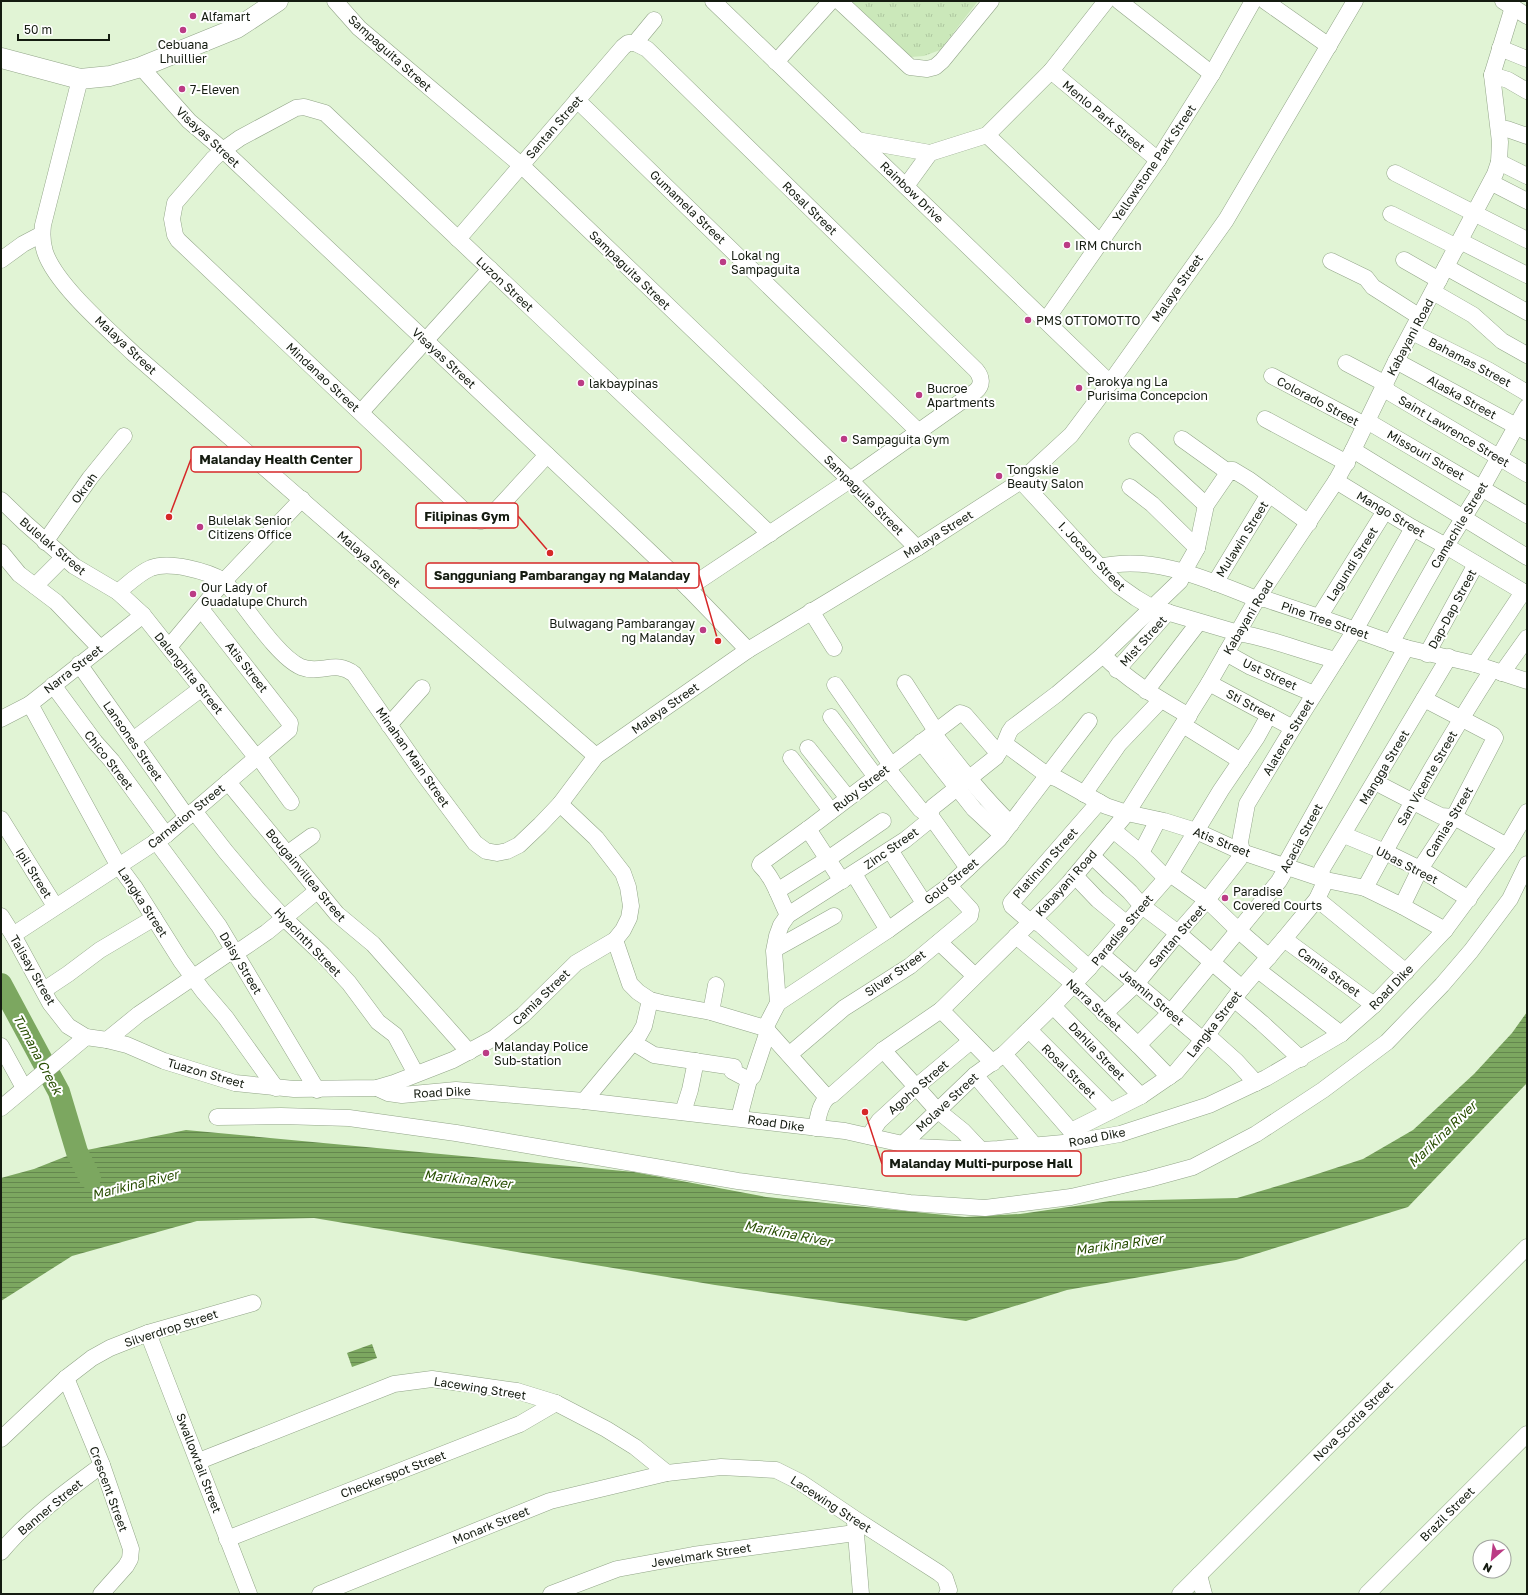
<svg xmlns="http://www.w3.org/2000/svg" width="1528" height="1595" font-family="'Golos Text',sans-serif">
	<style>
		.park { fill: url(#park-tufts) }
		.water { fill: url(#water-rules) }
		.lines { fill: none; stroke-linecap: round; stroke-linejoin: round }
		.river { stroke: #7ca760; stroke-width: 22 }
		.minor-casing { stroke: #92a588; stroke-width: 17 }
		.major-casing { stroke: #92a588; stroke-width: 21 }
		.minor { stroke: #fff; stroke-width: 16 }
		.major { stroke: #fff; stroke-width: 20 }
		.poi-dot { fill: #bb3b85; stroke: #fff; stroke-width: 1.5 }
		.labels { text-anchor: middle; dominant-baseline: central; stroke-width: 4; stroke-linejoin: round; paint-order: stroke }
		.poi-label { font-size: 12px; fill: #141b10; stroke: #fff; text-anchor: start }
		.street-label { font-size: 12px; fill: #141b10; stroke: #fff }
		.water-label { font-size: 13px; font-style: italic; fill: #274d00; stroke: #fff }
		.leader { fill: none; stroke: #d62828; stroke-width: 1.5 }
		.callout-dot { fill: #d62828; stroke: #fff; stroke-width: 1.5 }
		.callout { fill: #fff; stroke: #d62828; stroke-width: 1.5 }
		.callout-label { font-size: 13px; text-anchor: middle; font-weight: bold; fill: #141b10 }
	</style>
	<defs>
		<pattern id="park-tufts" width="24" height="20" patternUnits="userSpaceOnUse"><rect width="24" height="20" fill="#cbe8ba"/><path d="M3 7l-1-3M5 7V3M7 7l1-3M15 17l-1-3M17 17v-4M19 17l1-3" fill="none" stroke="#adc69f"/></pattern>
		<pattern id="water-rules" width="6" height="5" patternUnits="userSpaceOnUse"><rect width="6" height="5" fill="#7ca760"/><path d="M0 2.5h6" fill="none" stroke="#64874e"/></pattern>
	</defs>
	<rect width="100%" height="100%" fill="#e1f4d5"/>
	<path class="park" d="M851,1H978L940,50L924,56L911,57Z"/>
	<g class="water">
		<path d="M1527,1012V1083L1408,1207L1236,1260L1067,1290L966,1321L715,1285L314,1218L197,1221L72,1256L1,1301V1178L34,1169L77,1152L186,1130L634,1172L766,1197L965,1217L1020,1214L1110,1201L1237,1198L1308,1177L1363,1159L1413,1130L1474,1074L1512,1033Z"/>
		<path d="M372,1344L377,1358L352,1367L347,1353Z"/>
	</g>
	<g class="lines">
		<path class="river" d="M1,984L59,1092L77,1152L90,1178"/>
		<g class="minor-casing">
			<g id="minor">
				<path d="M335,1L359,28L521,165L850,480L917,548"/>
				<path d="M713,1L1110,383"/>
				<path d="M839,1L910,67L927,69L935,67L942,61L991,1"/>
				<path d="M1119,1L1212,74"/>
				<path d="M1265,1L1329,46"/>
				<path d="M1503,1L1527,16"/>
				<path d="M635,43L647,49L976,370C982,377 983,385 976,391L850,480L688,588"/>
				<path d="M1500,48L1527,59"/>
				<path d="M776,62L831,1"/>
				<path d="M141,67L189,121L223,150L628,531L688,588L748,650"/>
				<path d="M1051,71L1158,160"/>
				<path d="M1492,75L1508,80L1527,91"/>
				<path d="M80,79L43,225C42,234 42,243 45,252C56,285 109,330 134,354L596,756"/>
				<path d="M577,100L918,431"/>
				<path d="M1499,130L1507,129L1527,136"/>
				<path d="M987,135L1100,242"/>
				<path d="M857,140L930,153L987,135L1051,71L1106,1"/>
				<path d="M1499,162L1527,176"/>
				<path d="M1395,173L1527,240"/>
				<path d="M1492,183L1527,201"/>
				<path d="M906,186L930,153"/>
				<path d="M1391,214L1457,247"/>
				<path d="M458,239L623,47L628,43H635L654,20"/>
				<path d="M1460,241L1527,275"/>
				<path d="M1,260L23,244L42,234"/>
				<path d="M1404,260L1439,280"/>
				<path d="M1331,261L1366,278L1373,287L1420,317"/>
				<path d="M1446,267L1527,312"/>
				<path d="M1433,292L1473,315L1502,341L1527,355"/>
				<path d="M1046,320L1158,160L1212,74L1253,1"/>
				<path d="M1412,332L1488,370L1527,393"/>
				<path d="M1396,361L1527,432"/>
				<path d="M1346,363L1382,382L1389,392L1527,474"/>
				<path d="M1272,376L1365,425"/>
				<path d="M361,412L490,269"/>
				<path d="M1265,419L1347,463"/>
				<path d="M1367,421L1527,515"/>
				<path d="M1182,439L1228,472"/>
				<path d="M1137,441L1206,505"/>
				<path d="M1353,450L1527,557"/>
				<path d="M547,455L489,518L481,521L474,520L178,240L175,235L172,219L175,203L213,159L223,150L240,138L296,108L304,107L325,113L770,534"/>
				<path d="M1021,481L1100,567L1119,586L1136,598L1153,608L1238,633C1271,638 1303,652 1336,660"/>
				<path d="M1336,481L1413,528L1446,546L1527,594"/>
				<path d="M1130,487L1152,504L1197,548"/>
				<path d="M1,500L25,523L74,566L118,592C128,584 139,573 151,568C170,561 207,571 224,581C244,603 276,656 301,667C321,675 335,659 354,674L422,772L475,843L486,851L497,853L507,851L519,845L540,825L560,804L596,756L748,650L917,548L1021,481L1071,435L1110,383L1226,220L1355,1"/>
				<path d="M45,542L90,478L124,436"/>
				<path d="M1,552L19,574L56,602L100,648"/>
				<path d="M1100,567C1154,554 1208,580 1257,599H1265L1319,617L1406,648L1475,664L1527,681"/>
				<path d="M1215,583L1269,494"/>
				<path d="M35,586L63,558"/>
				<path d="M118,592L143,615L256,757L260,759L291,802"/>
				<path d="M811,611L834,648"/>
				<path d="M1319,617L1385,511"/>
				<path d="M1391,643L1446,546L1482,488L1527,407"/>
				<path d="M169,647L224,581L302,499"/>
				<path d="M1226,653L1251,667L1314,694"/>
				<path d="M1427,654L1476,564"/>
				<path d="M1103,655C1128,681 1158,698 1189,716"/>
				<path d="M79,664L187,817"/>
				<path d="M1475,664L1523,592"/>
				<path d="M1117,670L1168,612"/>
				<path d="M1502,673L1527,638"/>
				<path d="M905,683L936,731"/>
				<path d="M1209,683L1293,728"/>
				<path d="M53,685L95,742L112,761L166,835"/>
				<path d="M835,685L891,765"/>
				<path d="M1146,691L1199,622"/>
				<path d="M30,704L118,865L135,888L181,961L203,991L226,1018L276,1088"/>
				<path d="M831,717L876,777"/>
				<path d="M1,719L30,704L143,615"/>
				<path d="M389,725L422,688"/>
				<path d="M1183,725L1241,761"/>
				<path d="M933,733C958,765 982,796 1011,824"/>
				<path d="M133,740L202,688"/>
				<path d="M921,742L974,809L1002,835"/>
				<path d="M1005,744L1047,775L1058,779L1106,806L1127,813L1164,821L1196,831L1242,852L1326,880L1365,888L1402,906L1445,930"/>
				<path d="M808,748L848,798"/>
				<path d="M791,758L831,811"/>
				<path d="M887,768L920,809L932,818L968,868"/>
				<path d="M228,782L337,914L373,944L469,1052"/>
				<path d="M1375,782L1431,811L1441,816L1454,817L1507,846"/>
				<path d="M1084,794L1119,744L1161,700"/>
				<path d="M194,811L226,852L259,891L284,918L323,955L349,983L378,1022L395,1035L416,1074"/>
				<path d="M1,819L55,906"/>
				<path d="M808,829L842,881"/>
				<path d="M1113,830L1141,853L1166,878"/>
				<path d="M1344,835L1385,852L1420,869L1469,899"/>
				<path d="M156,841L219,926L317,1090"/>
				<path d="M890,850L924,903"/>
				<path d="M1141,853L1158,820"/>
				<path d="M287,854L312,836"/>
				<path d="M1092,856L1130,892L1142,906L1178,933L1242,988"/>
				<path d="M854,874L888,930"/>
				<path d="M1170,874L1207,900L1238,930L1269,957"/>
				<path d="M1075,876L1098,900L1127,924"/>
				<path d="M1321,878L1322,869L1449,657"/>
				<path d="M1365,888C1405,814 1446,741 1492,670"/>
				<path d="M777,891L828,859L883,821"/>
				<path d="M1317,899L1406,972"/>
				<path d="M1402,906L1420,869L1454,817L1495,738L1493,735L1424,699"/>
				<path d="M788,915C779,898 774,878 760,865L761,863L808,829L960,713L965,715L998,753"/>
				<path d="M1,916L13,935L50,1003L68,1026L86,1037L107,1040L127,1045L164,1061L235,1083L294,1089L377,1088L394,1083L453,1060L494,1038L523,1015L576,963L615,940L623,930L629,918L631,906L628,887L623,873L596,838L560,804"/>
				<path d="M13,935L166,835L289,730L290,723L201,609"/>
				<path d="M1016,936L1074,984L1138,1045L1169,1077"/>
				<path d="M1284,939L1374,1005"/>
				<path d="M615,940L630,984L638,992L650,1000L662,1003L711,1012L765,1028L824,1094L828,1096"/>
				<path d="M939,942L975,976"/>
				<path d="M775,949L834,916"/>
				<path d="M1101,954L1203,1040"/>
				<path d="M1089,968L1040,924L1027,919L1012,906L1011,903L1099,802"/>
				<path d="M1258,970L1341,1034"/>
				<path d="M44,990L68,974L100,950L154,918"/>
				<path d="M1234,999L1262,1023L1301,1059"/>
				<path d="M778,1003L888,930L949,886L999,839L1089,721"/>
				<path d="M1053,1006L1141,1096"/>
				<path d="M941,1010L993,1063"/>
				<path d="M711,1012L716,985"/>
				<path d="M1104,1014L1136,984L1178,933L1207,900L1239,859L1242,852L1240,842L1247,804L1293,728L1355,630L1413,528"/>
				<path d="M765,1028L778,1003L774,951L777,936L781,925L788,915L905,840L926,823L933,807L996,757C998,752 1001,750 1003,746C1008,739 1006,735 1012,728L1057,694L1103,655L1180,581L1184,571L1197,548L1206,505L1230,470H1233L1248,479L1309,523"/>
				<path d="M1029,1030L1110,1111"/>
				<path d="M1207,1035L1236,1061L1256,1083"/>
				<path d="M107,1040L139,1014L229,953L242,949L267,932L317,891"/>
				<path d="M634,1043L654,1055L734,1067L732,1071L749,1080"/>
				<path d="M1138,1045L1171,1012L1279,881L1283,874L1285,865L1406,648"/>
				<path d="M1,1046L24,1088"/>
				<path d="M883,1050L937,1110L963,1131L981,1150"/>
				<path d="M790,1054L844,1008L910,966L970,916L971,910L949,886"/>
				<path d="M1004,1054L1071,1131L1074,1141"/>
				<path d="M975,1075L1035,1146"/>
				<path d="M377,1088L388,1093L402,1095L456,1090L584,1101L845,1131L916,1147L981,1150L998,1149L1074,1142L1120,1134L1209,1105L1266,1078L1341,1034L1374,1005L1445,930L1507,846L1527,812"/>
				<path d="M584,1101L639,1035L644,1026L650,1000"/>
				<path d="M1,1108L86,1037"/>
				<path d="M683,1112L690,1090L696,1061"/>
				<path d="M217,1117L281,1116L349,1118L456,1133L738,1181L910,1203L985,1208L1071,1197L1149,1179L1193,1167L1256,1134L1323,1090L1387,1042L1442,985L1471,951L1510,899L1527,864"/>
				<path d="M739,1118L749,1080L753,1076L768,1031"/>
				<path d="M816,1128C818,1118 820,1099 832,1095L883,1050L941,1010L1052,901L1069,883L1127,813L1209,683L1257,599L1336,481L1353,450L1396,361L1495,174L1499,162L1500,142L1492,75L1513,7"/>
				<path d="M1071,1131L1141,1096L1176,1072L1207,1035L1242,988L1284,939L1317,899L1326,880"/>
				<path d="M869,1136L879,1121L916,1087L971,1041"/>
				<path d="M903,1144L975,1075L1004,1054L1053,1006L1089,968L1142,906L1170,874L1221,790L1257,737L1269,715"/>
				<path d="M148,1333L249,1594"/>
				<path d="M66,1378L102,1465L131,1549L130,1559L126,1566L101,1594"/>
				<path d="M1,1439L66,1378L92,1358L110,1348L148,1333L253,1303"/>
				<path d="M199,1461L394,1384L432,1379L517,1391L556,1403L606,1429L635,1447L667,1473"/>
				<path d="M855,1522L861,1594"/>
				<path d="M227,1539L520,1424L556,1403"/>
				<path d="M1,1552C29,1518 67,1491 102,1465"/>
				<path d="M1199,1575L1204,1594"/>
				<path d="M320,1594L550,1501L667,1473L721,1467L776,1470L800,1482L855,1519L939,1573L945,1578L949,1590L947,1594"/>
				<path d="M551,1594L617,1569L693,1555L855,1533"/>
				<path d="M1180,1594L1527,1247"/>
				<path d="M1367,1594L1527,1434"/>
			</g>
		</g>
		<g class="major-casing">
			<path id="major" d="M1,58L80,79L110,76L141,67L237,28L278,1"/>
		</g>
		<use href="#minor" class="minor"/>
		<use href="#major" class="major"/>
	</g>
	<g class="poi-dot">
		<circle cx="193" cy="16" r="4"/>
		<circle cx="183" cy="30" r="4"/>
		<circle cx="182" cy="89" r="4"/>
		<circle cx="1067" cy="245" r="4"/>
		<circle cx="723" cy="262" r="4"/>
		<circle cx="1028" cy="320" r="4"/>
		<circle cx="581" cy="383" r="4"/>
		<circle cx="1079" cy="388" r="4"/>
		<circle cx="919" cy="395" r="4"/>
		<circle cx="844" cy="439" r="4"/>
		<circle cx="999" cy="476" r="4"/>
		<circle cx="200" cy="527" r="4"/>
		<circle cx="193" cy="594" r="4"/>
		<circle cx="703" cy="630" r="4"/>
		<circle cx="1225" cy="898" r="4"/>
		<circle cx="486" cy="1053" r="4"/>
	</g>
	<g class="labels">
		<g class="poi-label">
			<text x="201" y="16">Alfamart</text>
			<text x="183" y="44" text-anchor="middle">Cebuana<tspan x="183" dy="14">Lhuillier</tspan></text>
			<text x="190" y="89">7-Eleven</text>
			<text x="1075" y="245">IRM Church</text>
			<text x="731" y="255">Lokal ng<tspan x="731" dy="14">Sampaguita</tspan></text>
			<text x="1036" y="320">PMS OTTOMOTTO</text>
			<text x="1087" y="381">Parokya ng La<tspan x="1087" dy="14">Purisima Concepcion</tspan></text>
			<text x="589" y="383">lakbaypinas</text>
			<text x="927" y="388">Bucroe<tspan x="927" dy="14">Apartments</tspan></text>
			<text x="852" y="439">Sampaguita Gym</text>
			<text x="1007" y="469">Tongskie<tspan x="1007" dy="14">Beauty Salon</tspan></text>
			<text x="208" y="520">Bulelak Senior<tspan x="208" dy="14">Citizens Office</tspan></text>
			<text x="201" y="587">Our Lady of<tspan x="201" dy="14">Guadalupe Church</tspan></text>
			<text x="695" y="623" text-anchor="end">Bulwagang Pambarangay<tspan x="695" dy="14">ng Malanday</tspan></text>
			<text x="1233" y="891">Paradise<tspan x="1233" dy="14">Covered Courts</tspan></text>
			<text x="494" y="1046">Malanday Police<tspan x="494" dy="14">Sub-station</tspan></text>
		</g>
		<g class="street-label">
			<text transform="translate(390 53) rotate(42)">Sampaguita Street</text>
			<text transform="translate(1104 116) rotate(40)">Menlo Park Street</text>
			<text transform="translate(554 127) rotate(-49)">Santan Street</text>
			<text transform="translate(208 137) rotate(43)">Visayas Street</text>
			<text transform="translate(1154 163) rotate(-56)">Yellowstone Park Street</text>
			<text transform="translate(912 192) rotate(44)">Rainbow Drive</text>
			<text transform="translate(688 207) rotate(44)">Gumamela Street</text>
			<text transform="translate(810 208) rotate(44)">Rosal Street</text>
			<text transform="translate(630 270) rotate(44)">Sampaguita Street</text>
			<text transform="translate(505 284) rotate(43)">Luzon Street</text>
			<text transform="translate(1177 288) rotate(-55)">Malaya Street</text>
			<text transform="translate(1410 337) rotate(-62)">Kabayani Road</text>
			<text transform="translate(126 345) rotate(43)">Malaya Street</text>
			<text transform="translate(444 358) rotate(43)">Visayas Street</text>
			<text transform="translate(1470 362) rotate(28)">Bahamas Street</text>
			<text transform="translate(323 377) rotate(43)">Mindanao Street</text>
			<text transform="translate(1462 397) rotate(29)">Alaska Street</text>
			<text transform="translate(1318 401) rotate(28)">Colorado Street</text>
			<text transform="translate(1454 431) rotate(31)">Saint Lawrence Street</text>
			<text transform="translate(1426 455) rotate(30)">Missouri Street</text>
			<text transform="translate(84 488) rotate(-54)">Okrah</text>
			<text transform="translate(864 495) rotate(45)">Sampaguita Street</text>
			<text transform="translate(1391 514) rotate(31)">Mango Street</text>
			<text transform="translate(1459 525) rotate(-59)">Camachile Street</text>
			<text transform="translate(938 534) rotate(-32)">Malaya Street</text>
			<text transform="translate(1242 539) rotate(-58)">Mulawin Street</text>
			<text transform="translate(53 546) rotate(40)">Bulelak Street</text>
			<text transform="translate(1092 556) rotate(46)">I. Jocson Street</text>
			<text transform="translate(369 559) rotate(41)">Malaya Street</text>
			<text transform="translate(1352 564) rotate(-58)">Lagundi Street</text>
			<text transform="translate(1452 609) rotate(-62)">Dap-Dap Street</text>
			<text transform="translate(1248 617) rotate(-59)">Kabayani Road</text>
			<text transform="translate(1325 620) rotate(19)">Pine Tree Street</text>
			<text transform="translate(1143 641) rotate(-48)">Mist Street</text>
			<text transform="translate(247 667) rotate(52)">Atis Street</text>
			<text transform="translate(73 669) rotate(-38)">Narra Street</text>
			<text transform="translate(189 673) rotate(51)">Dalanghita Street</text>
			<text transform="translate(1270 674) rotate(25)">Ust Street</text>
			<text transform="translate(1251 705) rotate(28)">Sti Street</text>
			<text transform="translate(665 708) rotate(-35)">Malaya Street</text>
			<text transform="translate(1288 737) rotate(-59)">Alateres Street</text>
			<text transform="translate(133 741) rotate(55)">Lansones Street</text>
			<text transform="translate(413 757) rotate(55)">Minahan Main Street</text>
			<text transform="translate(109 760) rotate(52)">Chico Street</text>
			<text transform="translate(1384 767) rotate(-59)">Mangga Street</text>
			<text transform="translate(1427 778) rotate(-60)">San Vicente Street</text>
			<text transform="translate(861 788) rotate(-38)">Ruby Street</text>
			<text transform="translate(186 816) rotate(-39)">Carnation Street</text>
			<text transform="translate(1449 822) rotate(-59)">Camias Street</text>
			<text transform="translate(1301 838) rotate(-62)">Acacia Street</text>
			<text transform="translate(1222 842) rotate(22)">Atis Street</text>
			<text transform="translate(891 848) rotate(-35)">Zinc Street</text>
			<text transform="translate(1045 863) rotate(-48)">Platinum Street</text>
			<text transform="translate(1407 865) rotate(27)">Ubas Street</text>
			<text transform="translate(34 873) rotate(58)">Ipil Street</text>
			<text transform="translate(306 875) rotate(50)">Bougainvillea Street</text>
			<text transform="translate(951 881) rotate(-39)">Gold Street</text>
			<text transform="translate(1066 883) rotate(-48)">Kabayani Road</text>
			<text transform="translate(143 902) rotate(57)">Langka Street</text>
			<text transform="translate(1122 930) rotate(-50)">Paradise Street</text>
			<text transform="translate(1177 936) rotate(-49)">Santan Street</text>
			<text transform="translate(308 942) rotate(46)">Hyacinth Street</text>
			<text transform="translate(241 963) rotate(59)">Daisy Street</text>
			<text transform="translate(33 970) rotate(60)">Talisay Street</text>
			<text transform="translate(1329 972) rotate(36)">Camia Street</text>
			<text transform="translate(895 973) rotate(-35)">Silver Street</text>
			<text transform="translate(1391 987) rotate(-46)">Road Dike</text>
			<text transform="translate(541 997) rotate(-44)">Camia Street</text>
			<text transform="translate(1152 997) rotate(40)">Jasmin Street</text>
			<text transform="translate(1094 1005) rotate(43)">Narra Street</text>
			<text transform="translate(1214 1024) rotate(-52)">Langka Street</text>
			<text transform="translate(1097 1051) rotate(46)">Dahlia Street</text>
			<text transform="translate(1069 1071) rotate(45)">Rosal Street</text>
			<text transform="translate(206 1073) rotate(16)">Tuazon Street</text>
			<text transform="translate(918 1087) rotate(-41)">Agoho Street</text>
			<text transform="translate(442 1092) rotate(-3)">Road Dike</text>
			<text transform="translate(947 1102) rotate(-43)">Molave Street</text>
			<text transform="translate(776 1123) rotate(8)">Road Dike</text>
			<text transform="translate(1097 1137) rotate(-11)">Road Dike</text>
			<text transform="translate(171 1328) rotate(-18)">Silverdrop Street</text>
			<text transform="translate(480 1388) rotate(9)">Lacewing Street</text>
			<text transform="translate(1353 1421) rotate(-45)">Nova Scotia Street</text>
			<text transform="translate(199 1463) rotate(69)">Swallowtail Street</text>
			<text transform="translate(393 1474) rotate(-21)">Checkerspot Street</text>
			<text transform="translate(109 1489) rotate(70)">Crescent Street</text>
			<text transform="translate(831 1504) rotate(33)">Lacewing Street</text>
			<text transform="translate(50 1507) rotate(-40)">Banner Street</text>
			<text transform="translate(1447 1514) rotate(-45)">Brazil Street</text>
			<text transform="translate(491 1525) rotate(-22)">Monark Street</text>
			<text transform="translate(701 1555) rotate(-9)">Jewelmark Street</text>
		</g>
		<g class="water-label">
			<text transform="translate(38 1054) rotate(62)">Tumana Creek</text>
			<text transform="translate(1442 1134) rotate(-44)">Marikina River</text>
			<text transform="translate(468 1179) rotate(6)">Marikina River</text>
			<text transform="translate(135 1184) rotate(-14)">Marikina River</text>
			<text transform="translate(788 1233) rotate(11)">Marikina River</text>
			<text transform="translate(1119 1244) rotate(-8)">Marikina River</text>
		</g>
	</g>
	<path class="leader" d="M169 517L191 459M550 553L518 516M718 641L699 575M865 1112L882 1164"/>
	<g class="callout-dot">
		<circle cx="169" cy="517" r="4"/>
		<circle cx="550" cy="553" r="4"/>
		<circle cx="718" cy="641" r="4"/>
		<circle cx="865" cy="1112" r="4"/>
	</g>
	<g class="callout">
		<rect x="191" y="447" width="170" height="25" rx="4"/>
		<rect x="416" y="503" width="102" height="25" rx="4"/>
		<rect x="426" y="563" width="273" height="25" rx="4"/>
		<rect x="882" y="1151" width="199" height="25" rx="4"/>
	</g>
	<g class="callout-label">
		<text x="276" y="464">Malanday Health Center</text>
		<text x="467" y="521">Filipinas Gym</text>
		<text x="562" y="580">Sangguniang Pambarangay ng Malanday</text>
		<text x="981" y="1168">Malanday Multi-purpose Hall</text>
	</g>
	<rect width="1528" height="1595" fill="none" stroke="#141b10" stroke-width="4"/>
	<g transform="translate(1492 1559) rotate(208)"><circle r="19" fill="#ffffff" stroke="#a1a49f"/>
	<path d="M0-3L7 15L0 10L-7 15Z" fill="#bb3b85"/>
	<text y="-6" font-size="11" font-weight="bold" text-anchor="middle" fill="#141b10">N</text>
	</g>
	<path d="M18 34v6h91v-6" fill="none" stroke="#141b10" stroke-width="2"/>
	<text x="24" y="34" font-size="12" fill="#141b10" stroke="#ffffff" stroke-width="3" paint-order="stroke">50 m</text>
</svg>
